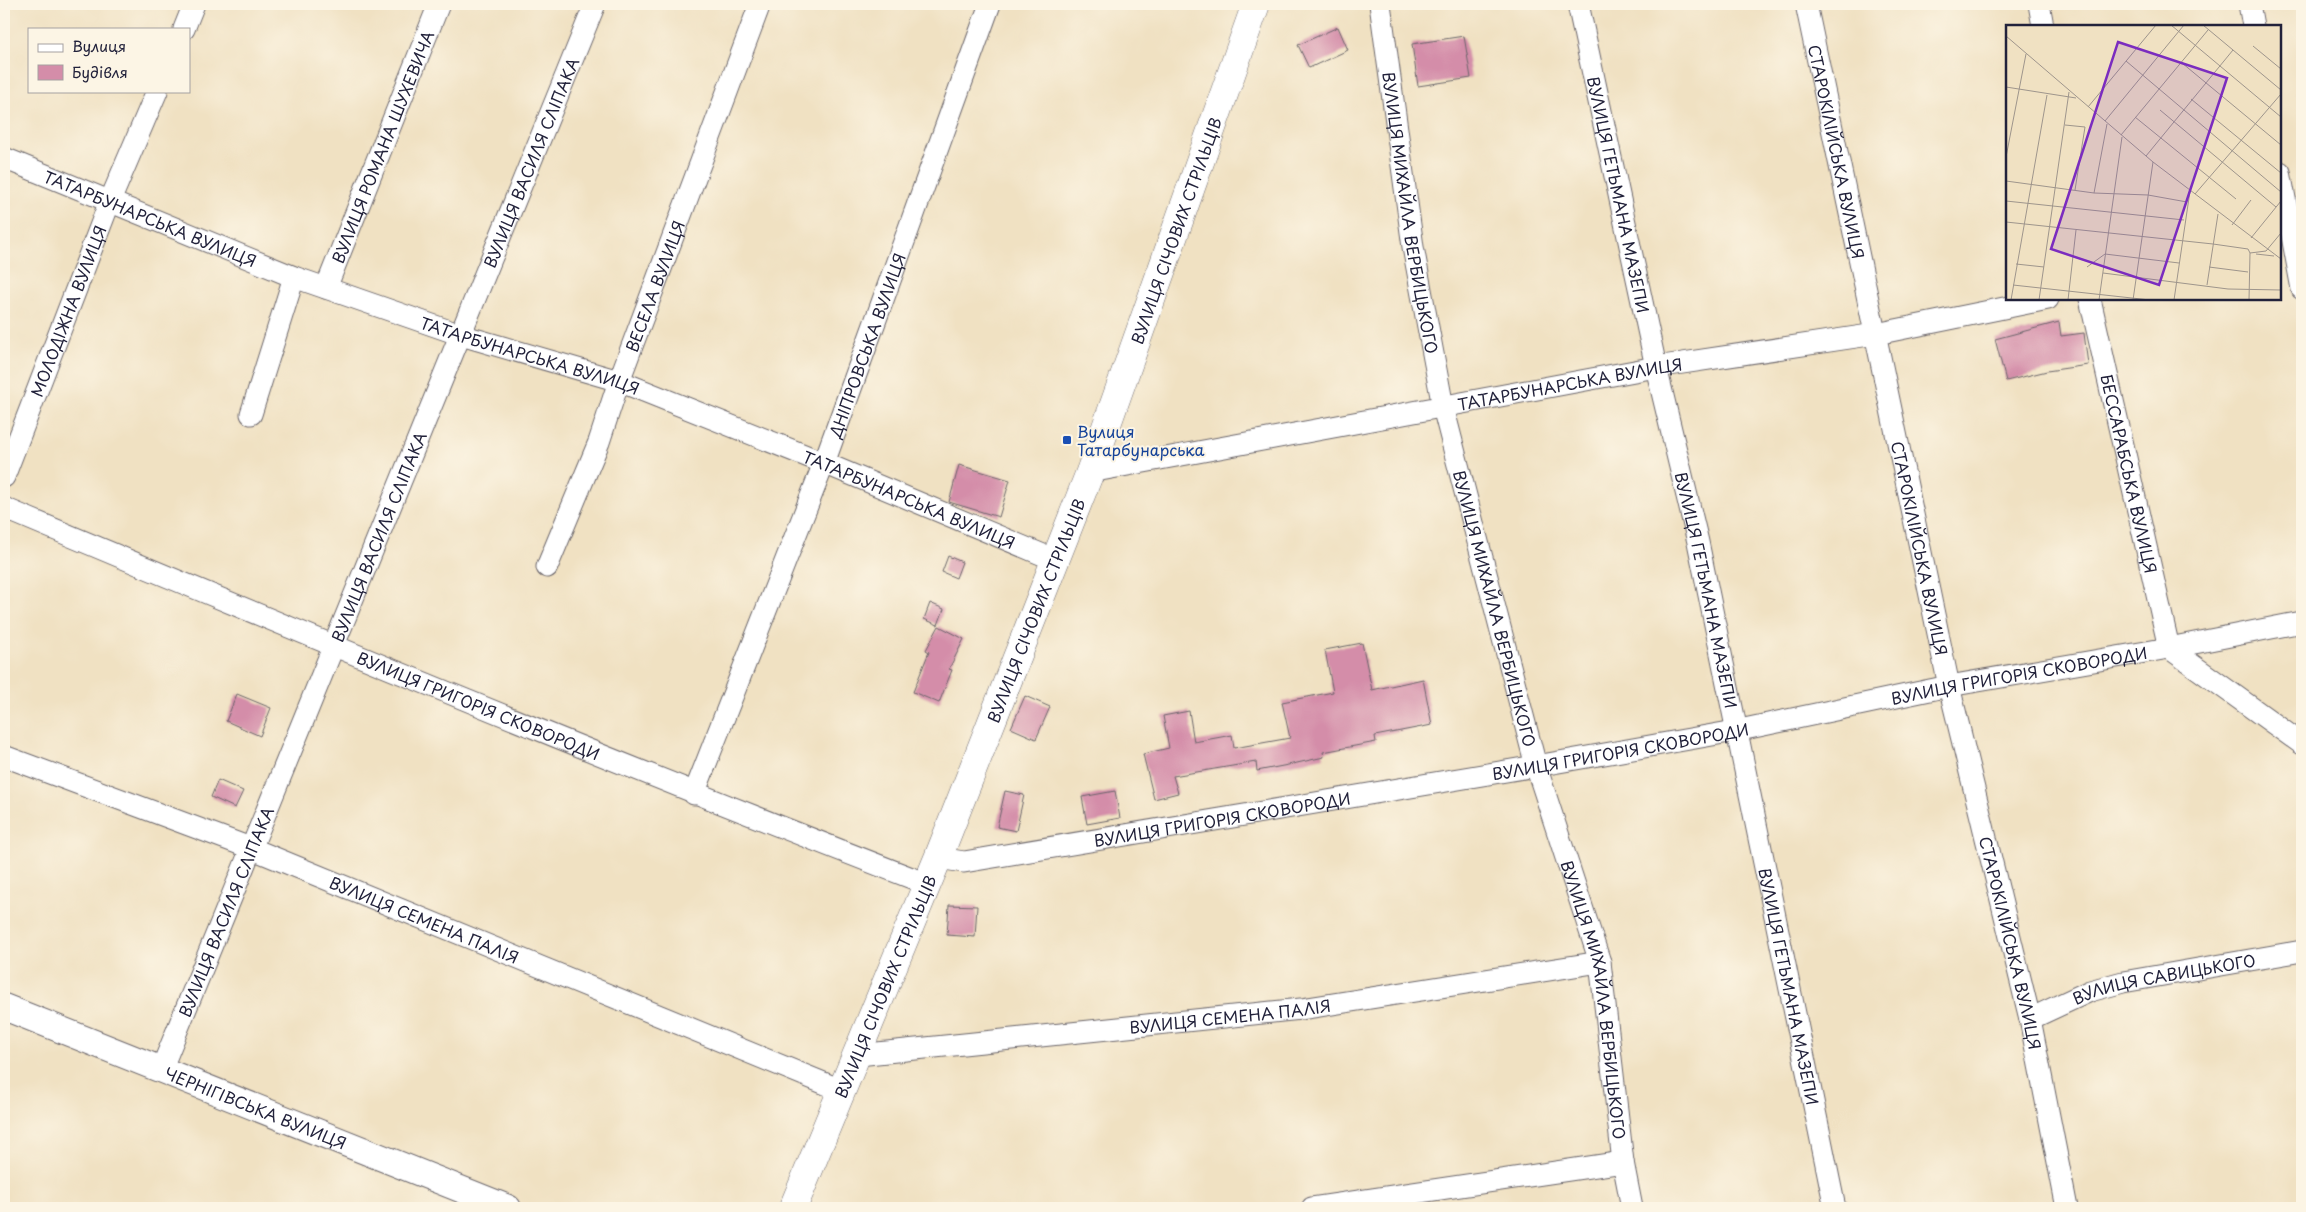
<svg xmlns="http://www.w3.org/2000/svg" width="2306" height="1212" font-family="'Playpen Sans',sans-serif">
	<style>
		.building { fill: #d48da9 }
		.lines { fill: none; stroke-linecap: round; stroke-linejoin: round }
		.minor-casing { stroke: #6a656a; stroke-width: 23 }
		.tertiary-casing { stroke: #6a656a; stroke-width: 28 }
		.secondary-casing { stroke: #6a656a; stroke-width: 29 }
		.minor { stroke: #fff; stroke-width: 21 }
		.tertiary { stroke: #fff; stroke-width: 26 }
		.secondary { stroke: #fff; stroke-width: 28 }
		.transit-dot { fill: #1a4fb4; stroke: #fcf5e5; stroke-width: 2 }
		.labels { text-anchor: middle; dominant-baseline: central; stroke-width: 4; stroke-linejoin: round; paint-order: stroke }
		.street-label { font-size: 16px; fill: #22223b; stroke: #fcf5e5 }
		.transit-label { font-size: 16px; fill: #164399; stroke: #fcf5e5; text-anchor: start }
		.inset-road { fill: none; stroke: #9e958c; stroke-width: 1 }
		.view { fill: #7b2cbf; fill-opacity: 0.15; stroke: #7b2cbf; stroke-width: 2.5 }
		.inset-edge { fill: none; stroke: #22223b; stroke-width: 2.5 }
	</style>
	<rect width="100%" height="100%" fill="#fcf5e5"/>
	<filter id="ink" filterUnits="userSpaceOnUse"><feTurbulence type="fractalNoise" baseFrequency=".02" numOctaves="2"/><feDisplacementMap in="SourceGraphic" scale="10" xChannelSelector="R" yChannelSelector="G"/><feConvolveMatrix kernelMatrix="1 2 1 2 8 2 1 2 1" color-interpolation-filters="sRGB"/></filter>
	<filter id="wash" filterUnits="userSpaceOnUse"><feTurbulence type="fractalNoise" baseFrequency=".0096" numOctaves="4" result="noise"/><feDisplacementMap in="SourceGraphic" scale="20" xChannelSelector="R" yChannelSelector="G"/><feGaussianBlur stdDeviation="1.12" result="paint"/><feColorMatrix in="noise" values="0 0 0 0 0 0 0 0 0 0 0 0 0 0 0 0 0 1.4 0 .05"/><feComposite in="paint" operator="in"/></filter>
	<g filter="url(#wash)">
		<rect width="100%" height="100%" fill="#f0e1c2"/>
		<g id="blocks">
			<g class="building">
				<path d="M1338,27L1348,50L1309,68L1298,45Z"/>
				<path d="M1464,36L1471,78L1418,86L1412,44Z"/>
				<path d="M2059,322L2061,336L2084,333L2088,365L2047,371L2006,381L1995,339Z"/>
				<path d="M959,465L1010,480L999,517L949,502Z"/>
				<path d="M948,556L962,562L956,578L942,572Z"/>
				<path d="M930,603L944,609L938,625L924,619Z"/>
				<path d="M939,626L964,639L949,669L952,670L939,703L913,692L929,652L926,650Z"/>
				<path d="M1362,643L1372,690L1423,679L1432,725L1375,736L1376,742L1323,752L1324,757L1288,765L1257,771L1256,762L1173,776L1178,793L1154,799L1143,754L1169,748L1163,716L1189,711L1194,742L1232,735L1234,748L1290,738L1282,702L1333,692L1325,650Z"/>
				<path d="M237,694L271,708L260,736L226,721Z"/>
				<path d="M1025,696L1050,707L1036,739L1011,728Z"/>
				<path d="M218,780L243,791L235,808L211,797Z"/>
				<path d="M1005,791L1024,795L1016,831L997,827Z"/>
				<path d="M1115,791L1120,818L1087,824L1082,797Z"/>
				<path d="M949,905L977,906L975,937L947,935Z"/>
			</g>
		</g>
	</g>
	<g filter="url(#ink)">
		<use href="#blocks" fill-opacity="0" stroke="#6a656a" stroke-width="1"/>
		<g class="lines">
			<g class="minor-casing">
				<g id="minor">
					<path id="s1" d="M1380,4L1413,247L1443,407L1536,766L1600,962L1623,1162L1632,1208"/>
					<path id="s2" d="M1578,4L1656,367L1698,542L1835,1208"/>
					<path id="s3" d="M1806,4L1949,686L2030,1019L2067,1208"/>
					<path d="M2039,4L2043,26"/>
					<path d="M2249,4L2253,26"/>
					<path d="M184,29L194,4"/>
					<path id="s4" d="M4,158L294,277L461,335L619,381L824,463L1055,560"/>
					<path d="M2280,172L2302,289"/>
					<path id="s5" d="M326,288L439,4"/>
					<path id="s6" d="M2090,299L2169,648L2302,744"/>
					<path d="M251,414L294,277"/>
					<path id="s7" d="M1090,472L1656,367L1876,334L2048,299"/>
					<path id="s8" d="M4,477L110,201L157,91"/>
					<path id="s9" d="M4,508C310,637 617,764 927,884"/>
					<path id="s10" d="M547,567L599,442L619,381L760,4"/>
					<path id="s11" d="M4,756L253,849L843,1091"/>
					<path id="s12" d="M694,794L824,463L990,4"/>
					<path id="s13" d="M938,858L964,862L1536,766L1735,731L1949,686L2169,648L2302,622"/>
					<path id="s14" d="M2030,1019L2090,991L2123,982L2302,951"/>
					<path id="s15" d="M858,1055L1301,1009L1600,962"/>
					<path id="s16" d="M161,1070L595,4"/>
					<path d="M1312,1208L1623,1162"/>
				</g>
			</g>
			<g class="tertiary-casing">
				<g id="tertiary">
					<path id="s17" d="M4,1007L508,1208"/>
				</g>
			</g>
			<g class="secondary-casing">
				<g id="secondary">
					<path id="s18" d="M793,1208L938,858L1090,472L1256,4"/>
				</g>
			</g>
			<use href="#minor" class="minor"/>
			<use href="#tertiary" class="tertiary"/>
			<use href="#secondary" class="secondary"/>
		</g>
	</g>
	<rect class="transit-dot" x="1062" y="435" width="10" height="10" rx="2.5"/>
	<g class="labels">
		<g class="street-label">
			<text stroke="none"><textPath href="#s5" startOffset="152">ВУЛИЦЯ РОМАНА ШУХЕВИЧА</textPath></text>
			<text stroke="none"><textPath href="#s3" startOffset="151">СТАРОКІЛІЙСЬКА ВУЛИЦЯ</textPath></text>
			<text stroke="none"><textPath href="#s16" startOffset="980">ВУЛИЦЯ ВАСИЛЯ СЛІПАКА</textPath></text>
			<text stroke="none"><textPath href="#s2" startOffset="195">ВУЛИЦЯ ГЕТЬМАНА МАЗЕПИ</textPath></text>
			<text stroke="none"><textPath href="#s1" startOffset="211">ВУЛИЦЯ МИХАЙЛА ВЕРБИЦЬКОГО</textPath></text>
			<text stroke="none"><textPath href="#s4" startOffset="158">ТАТАРБУНАРСЬКА ВУЛИЦЯ</textPath></text>
			<text stroke="none"><textPath href="#s18" startOffset="1050">ВУЛИЦЯ СІЧОВИХ СТРІЛЬЦІВ</textPath></text>
			<text stroke="none"><textPath href="#s10" startOffset="301">ВЕСЕЛА ВУЛИЦЯ</textPath></text>
			<text stroke="none"><textPath href="#s8" startOffset="178">МОЛОДІЖНА ВУЛИЦЯ</textPath></text>
			<text stroke="none"><textPath href="#s12" startOffset="481">ДНІПРОВСЬКА ВУЛИЦЯ</textPath></text>
			<text stroke="none"><textPath href="#s4" startOffset="562">ТАТАРБУНАРСЬКА ВУЛИЦЯ</textPath></text>
			<text stroke="none"><textPath href="#s7" startOffset="488">ТАТАРБУНАРСЬКА ВУЛИЦЯ</textPath></text>
			<text stroke="none"><textPath href="#s6" startOffset="179">БЕССАРАБСЬКА ВУЛИЦЯ</textPath></text>
			<text stroke="none"><textPath href="#s4" startOffset="968">ТАТАРБУНАРСЬКА ВУЛИЦЯ</textPath></text>
			<text stroke="none"><textPath href="#s16" startOffset="576">ВУЛИЦЯ ВАСИЛЯ СЛІПАКА</textPath></text>
			<text stroke="none"><textPath href="#s3" startOffset="556">СТАРОКІЛІЙСЬКА ВУЛИЦЯ</textPath></text>
			<text stroke="none"><textPath href="#s2" startOffset="600">ВУЛИЦЯ ГЕТЬМАНА МАЗЕПИ</textPath></text>
			<text stroke="none"><textPath href="#s1" startOffset="616">ВУЛИЦЯ МИХАЙЛА ВЕРБИЦЬКОГО</textPath></text>
			<text stroke="none"><textPath href="#s18" startOffset="645">ВУЛИЦЯ СІЧОВИХ СТРІЛЬЦІВ</textPath></text>
			<text stroke="none"><textPath href="#s13" startOffset="1098">ВУЛИЦЯ ГРИГОРІЯ СКОВОРОДИ</textPath></text>
			<text stroke="none"><textPath href="#s9" startOffset="514">ВУЛИЦЯ ГРИГОРІЯ СКОВОРОДИ</textPath></text>
			<text stroke="none"><textPath href="#s13" startOffset="692">ВУЛИЦЯ ГРИГОРІЯ СКОВОРОДИ</textPath></text>
			<text stroke="none"><textPath href="#s13" startOffset="288">ВУЛИЦЯ ГРИГОРІЯ СКОВОРОДИ</textPath></text>
			<text stroke="none"><textPath href="#s16" startOffset="171">ВУЛИЦЯ ВАСИЛЯ СЛІПАКА</textPath></text>
			<text stroke="none"><textPath href="#s11" startOffset="451">ВУЛИЦЯ СЕМЕНА ПАЛІЯ</textPath></text>
			<text stroke="none"><textPath href="#s3" startOffset="961">СТАРОКІЛІЙСЬКА ВУЛИЦЯ</textPath></text>
			<text stroke="none"><textPath href="#s14" startOffset="141">ВУЛИЦЯ САВИЦЬКОГО</textPath></text>
			<text stroke="none"><textPath href="#s18" startOffset="240">ВУЛИЦЯ СІЧОВИХ СТРІЛЬЦІВ</textPath></text>
			<text stroke="none"><textPath href="#s2" startOffset="1005">ВУЛИЦЯ ГЕТЬМАНА МАЗЕПИ</textPath></text>
			<text stroke="none"><textPath href="#s1" startOffset="1021">ВУЛИЦЯ МИХАЙЛА ВЕРБИЦЬКОГО</textPath></text>
			<text stroke="none"><textPath href="#s15" startOffset="374">ВУЛИЦЯ СЕМЕНА ПАЛІЯ</textPath></text>
			<text stroke="none"><textPath href="#s17" startOffset="271">ЧЕРНІГІВСЬКА ВУЛИЦЯ</textPath></text>
		</g>
		<g class="transit-label">
			<text x="1077" y="431">Вулиця<tspan x="1077" dy="18">Татарбунарська</tspan></text>
		</g>
	</g>
	<g transform="translate(2006 25)">
		<rect width="275" height="275" fill="#f0e1c2"/>
		<path class="inset-road" d="M165,0L275,92M197,0L275,65M0,11L147,137L275,234M247,21L275,44M120,36L275,167M176,38L275,120M0,62L70,73M185,74L275,148M82,82L150,0M154,85L270,182M129,92L230,174M99,96L178,0M59,100L79,102L69,165M115,110L202,5M140,131L227,25M0,132L20,29M0,156L88,168L142,170L181,177M88,168L101,99M189,169L275,69M0,176L178,195M0,197L207,219L242,224L244,228M226,200L245,175M245,213L275,176M244,228L260,226L275,208M250,229L268,231M10,239L38,242M81,242L99,229L173,238M203,242L242,247M97,248L222,264L275,265M7,260L144,275M201,260L212,189M5,275L41,70M33,275L63,67M62,275L70,205M93,275L116,112M127,275L147,137M168,275L184,166M243,275L244,228"/>
		<path class="view" d="M112,17L221,53L153,260L45,224Z"/>
		<rect width="275" height="275" class="inset-edge"/>
	</g>
	<rect width="2306" height="1212" fill="none" stroke="#fcf5e5" stroke-width="20"/>
	<rect x="28" y="28" width="162" height="65" fill="#fcf5e5" stroke="#a5a1a1"/>
	<rect x="38" y="44" width="25" height="8" fill="#ffffff" stroke="#a5a1a1"/>
	<text x="72" y="52" font-size="15" fill="#22223b">Вулиця</text>
	<rect x="38" y="65" width="25" height="15" fill="#d48da9" stroke="#a5a1a1"/>
	<text x="72" y="78" font-size="15" fill="#22223b">Будівля</text>
</svg>
